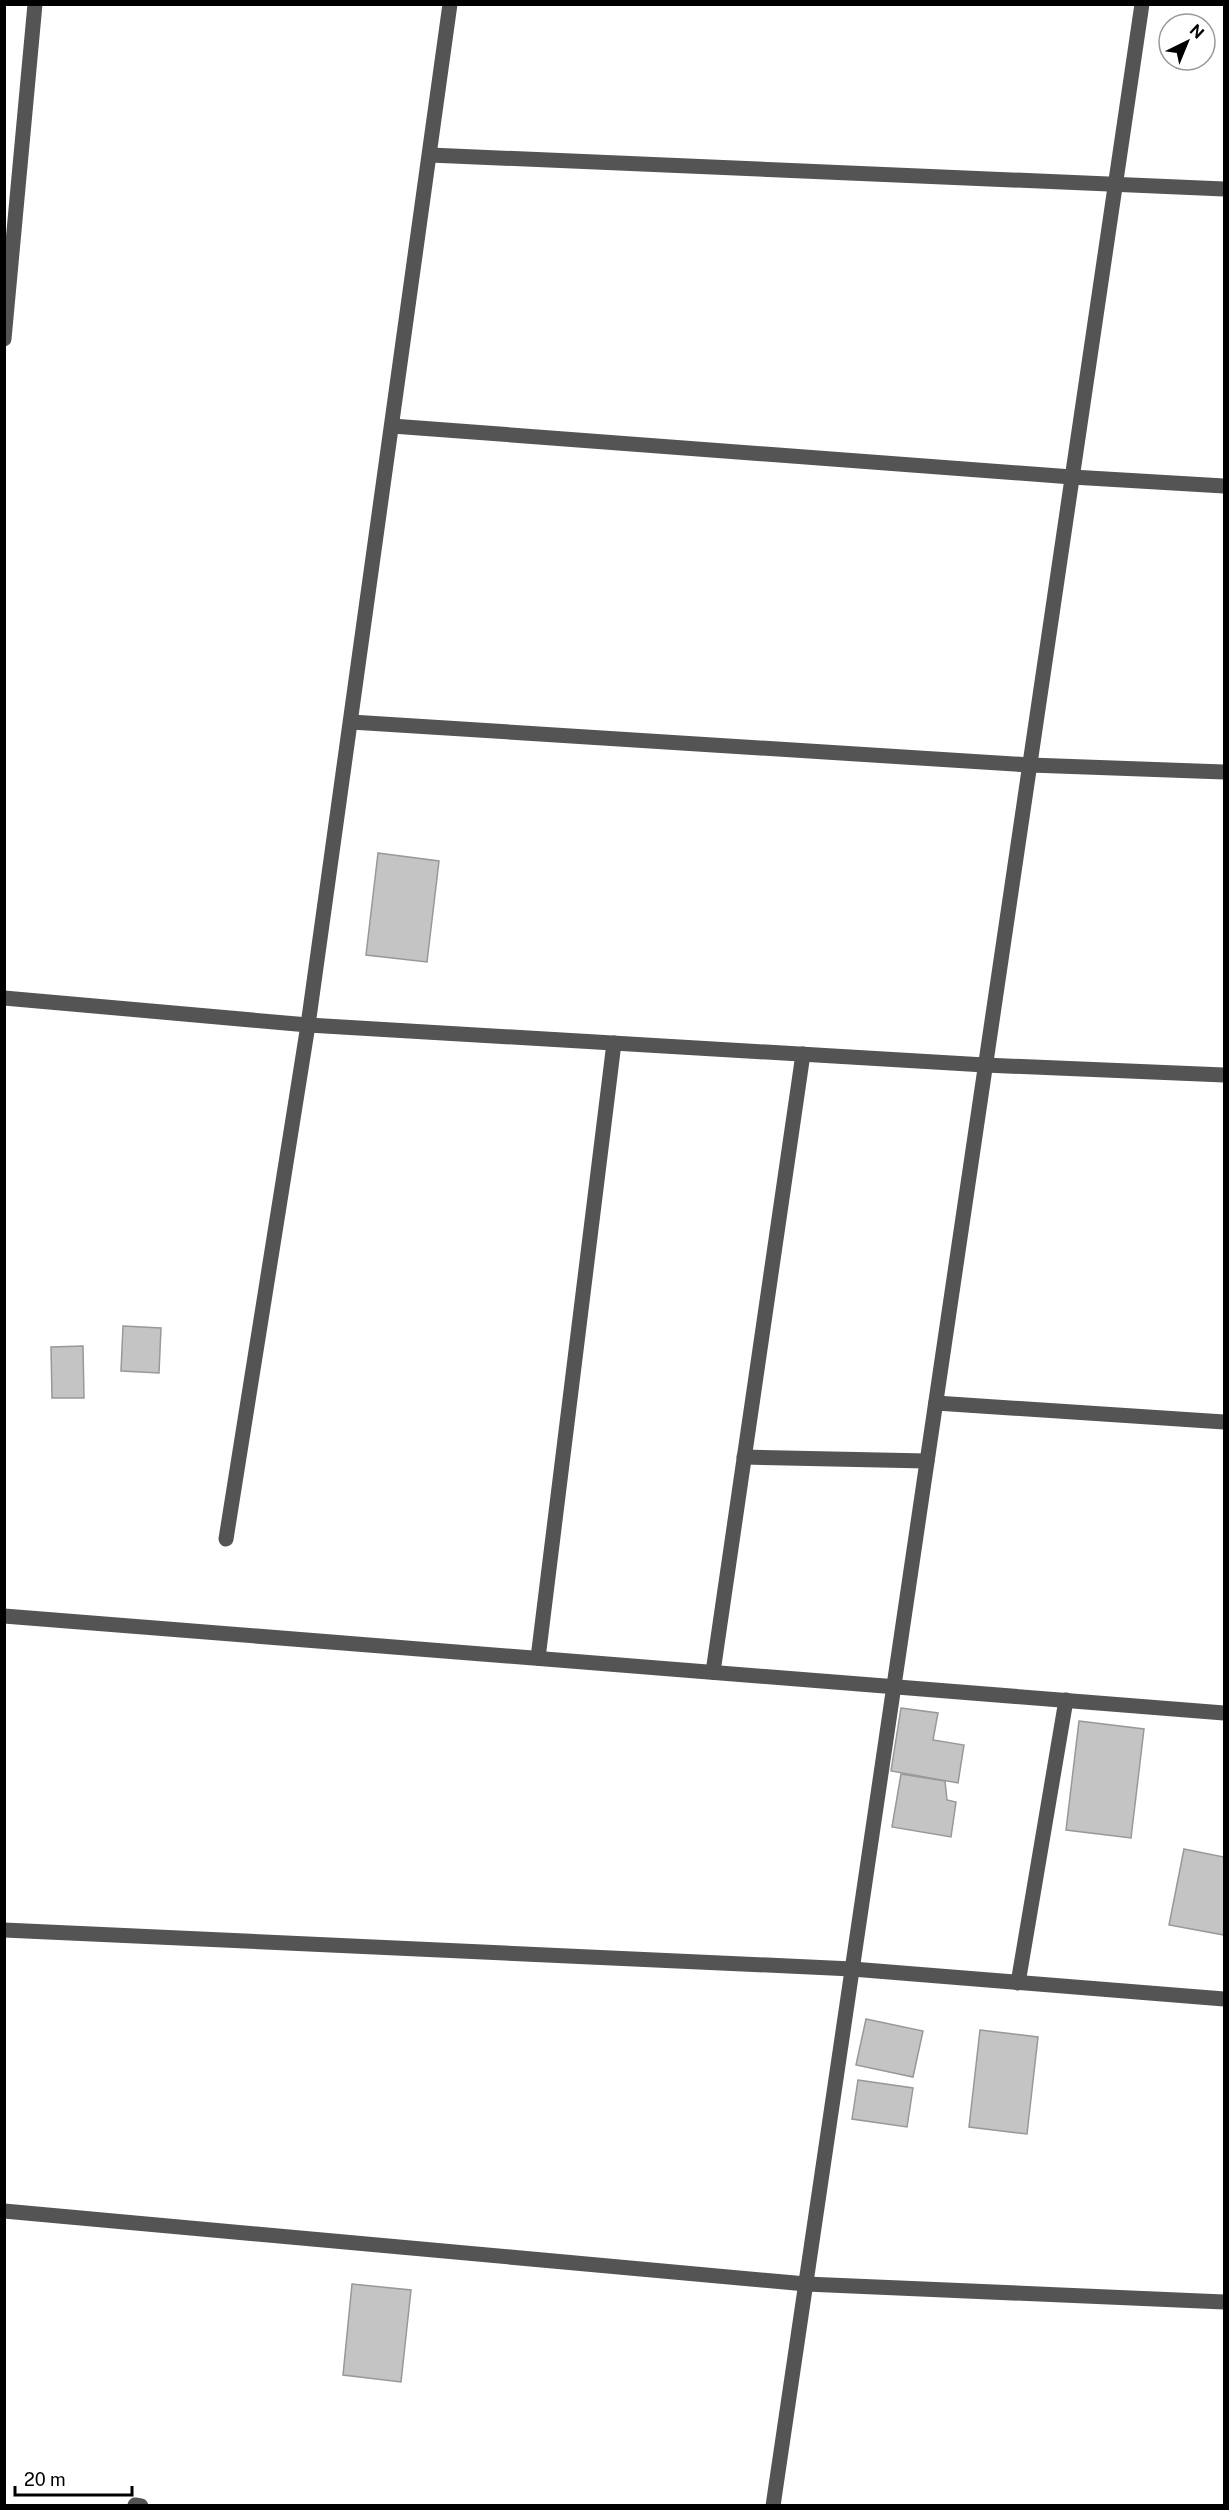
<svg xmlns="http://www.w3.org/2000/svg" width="1229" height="2510" font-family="'Public Sans',sans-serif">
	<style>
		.building { fill: #c4c4c4; stroke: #989898; stroke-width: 1.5 }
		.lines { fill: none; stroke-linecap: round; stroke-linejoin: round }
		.minor { stroke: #545454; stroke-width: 15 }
	</style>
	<rect width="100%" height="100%" fill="#fff"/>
	<g class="building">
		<path d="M378,853L439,861L427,962L366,955Z"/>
		<path d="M123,1326L161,1328L159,1373L121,1371Z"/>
		<path d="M83,1346L84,1398H52L51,1347Z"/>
		<path d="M901,1708L938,1713L933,1740L964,1745L958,1783L891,1771Z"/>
		<path d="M1079,1721L1144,1729L1131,1838L1066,1830Z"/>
		<path d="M901,1774L945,1781L947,1800L956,1802L951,1837L892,1827Z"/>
		<path d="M1184,1849L1224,1857V1935L1169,1925Z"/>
		<path d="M866,2019L923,2031L913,2077L856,2065Z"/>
		<path d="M980,2030L1038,2037L1027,2134L969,2127Z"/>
		<path d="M858,2080L913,2088L907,2127L852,2119Z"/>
		<path d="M352,2284L411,2290L401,2382L343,2375Z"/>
	</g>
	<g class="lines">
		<g class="minor">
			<path d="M430,155L1224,189"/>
			<path d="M4,339L35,4"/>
			<path d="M392,426L1072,477L1224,486"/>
			<path d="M351,722L1030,765L1224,772"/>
			<path d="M4,998L308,1025L985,1065L1224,1075"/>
			<path d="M936,1403L1224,1422"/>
			<path d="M744,1457L927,1461"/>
			<path d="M226,1539L308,1025L450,4"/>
			<path d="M4,1616L1224,1713"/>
			<path d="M538,1658L614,1043"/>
			<path d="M713,1672L803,1054"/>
			<path d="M4,1930L852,1969L1224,1999"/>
			<path d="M1018,1983L1066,1700"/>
			<path d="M4,2211L806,2284L1224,2302"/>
			<path d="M135,2505L141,2506"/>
			<path d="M773,2506L1142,4"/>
		</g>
	</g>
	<rect width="1229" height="2510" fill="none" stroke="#000000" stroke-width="12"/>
	<g transform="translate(1187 42) rotate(43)"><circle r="28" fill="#ffffff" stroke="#999999" stroke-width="1.5"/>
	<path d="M0-4.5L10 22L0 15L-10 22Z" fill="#000000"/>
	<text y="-9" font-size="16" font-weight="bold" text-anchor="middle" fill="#000000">N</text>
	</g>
	<path d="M15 2486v9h117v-9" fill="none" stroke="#000000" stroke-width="3"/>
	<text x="24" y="2486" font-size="18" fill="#000000" stroke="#ffffff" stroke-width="4.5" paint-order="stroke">20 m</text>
</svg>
